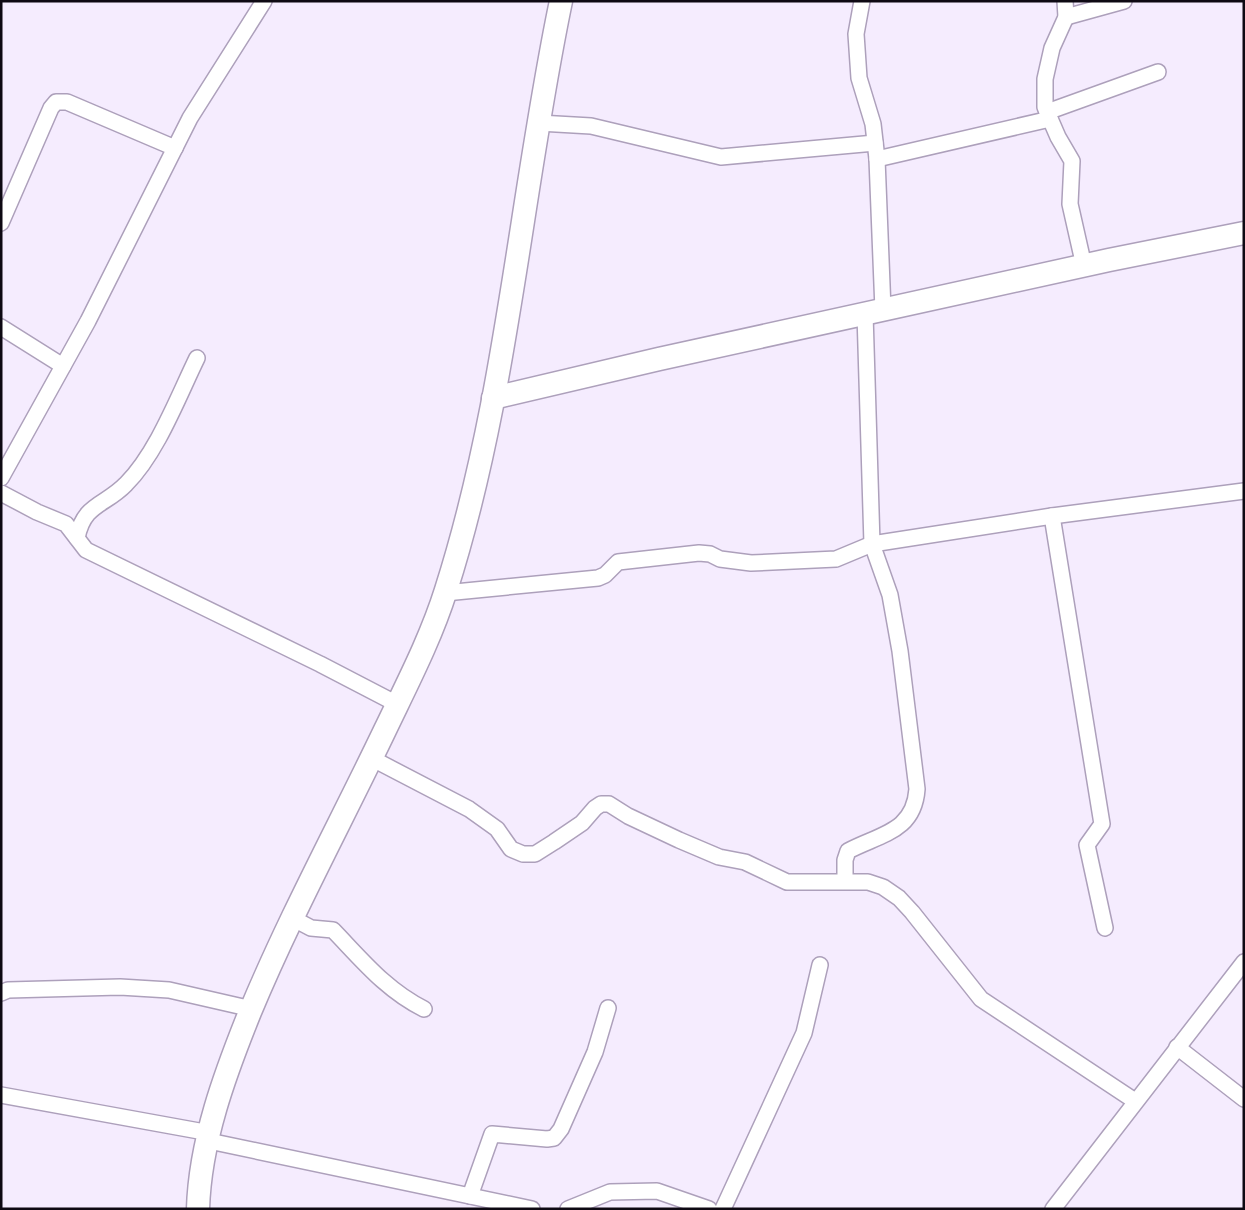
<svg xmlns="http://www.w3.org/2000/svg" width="1245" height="1210" font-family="Lora,serif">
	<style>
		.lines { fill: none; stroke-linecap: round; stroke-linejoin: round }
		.street-casing { stroke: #ada0bb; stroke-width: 18 }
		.secondary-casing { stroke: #ada0bb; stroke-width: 25 }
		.street { stroke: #fff; stroke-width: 15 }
		.secondary { stroke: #fff; stroke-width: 22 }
	</style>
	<rect width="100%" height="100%" fill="#f5ecfe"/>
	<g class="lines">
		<g class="street-casing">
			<g id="street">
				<path d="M862,1L856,34L859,78L873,124L877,159L883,310"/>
				<path d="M1065,1L1066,17L1052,48L1045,79V107L1058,137L1072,161L1070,204L1084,266"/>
				<path d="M1066,17L1124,1"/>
				<path d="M1047,112L1158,72"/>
				<path d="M539,123L591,126L721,157L875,143"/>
				<path d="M877,159L1050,119"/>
				<path d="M1,223L51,108L56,102H67L175,148"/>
				<path d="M1,327L63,366"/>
				<path d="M1,478L88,321L190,118L264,1"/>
				<path d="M1,493L37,512L66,524L86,550L320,664L397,704"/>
				<path d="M1052,516L1102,824L1087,845L1105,928"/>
				<path d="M77,538C84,503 105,506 126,484C157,453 178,397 197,358"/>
				<path d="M445,593L598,578L605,575L618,562L699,553L710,554L720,559L751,563L836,559L872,544L1052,516L1244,491"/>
				<path d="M371,758L469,809L497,829L511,849L523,854H535L554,842L582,823L595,808L601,804H609L628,816L679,840L719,857L745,862L787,882H868L883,887L899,898L912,912L981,999L1135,1101"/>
				<path d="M845,881V860L848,851C880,834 914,832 917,789L900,651L890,595L872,544L865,314"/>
				<path d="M292,918L311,928L333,930C362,960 386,990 424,1009"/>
				<path d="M1,993L8,990L120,987L169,990L252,1009"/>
				<path d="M1177,1047L1244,1099"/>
				<path d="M1,1095L210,1133"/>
				<path d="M209,1141L532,1209"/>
				<path d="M470,1196L492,1134L547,1139L554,1138L561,1129L595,1052L608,1008"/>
				<path d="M568,1209L610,1192L657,1191L709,1209"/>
				<path d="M723,1209L804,1033L820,965"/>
				<path d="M1053,1209L1244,962"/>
			</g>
		</g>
		<g class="secondary-casing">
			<g id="secondary">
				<path d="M493,398L659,359L1109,260L1244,233"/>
				<path d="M198,1209C200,1141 225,1074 250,1012C290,916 340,824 385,730C407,684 431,638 446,590C507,399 520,197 561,1"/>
			</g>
		</g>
		<use href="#street" class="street"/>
		<use href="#secondary" class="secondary"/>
	</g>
	<rect width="1245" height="1210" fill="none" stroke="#0e0913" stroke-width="5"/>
</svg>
